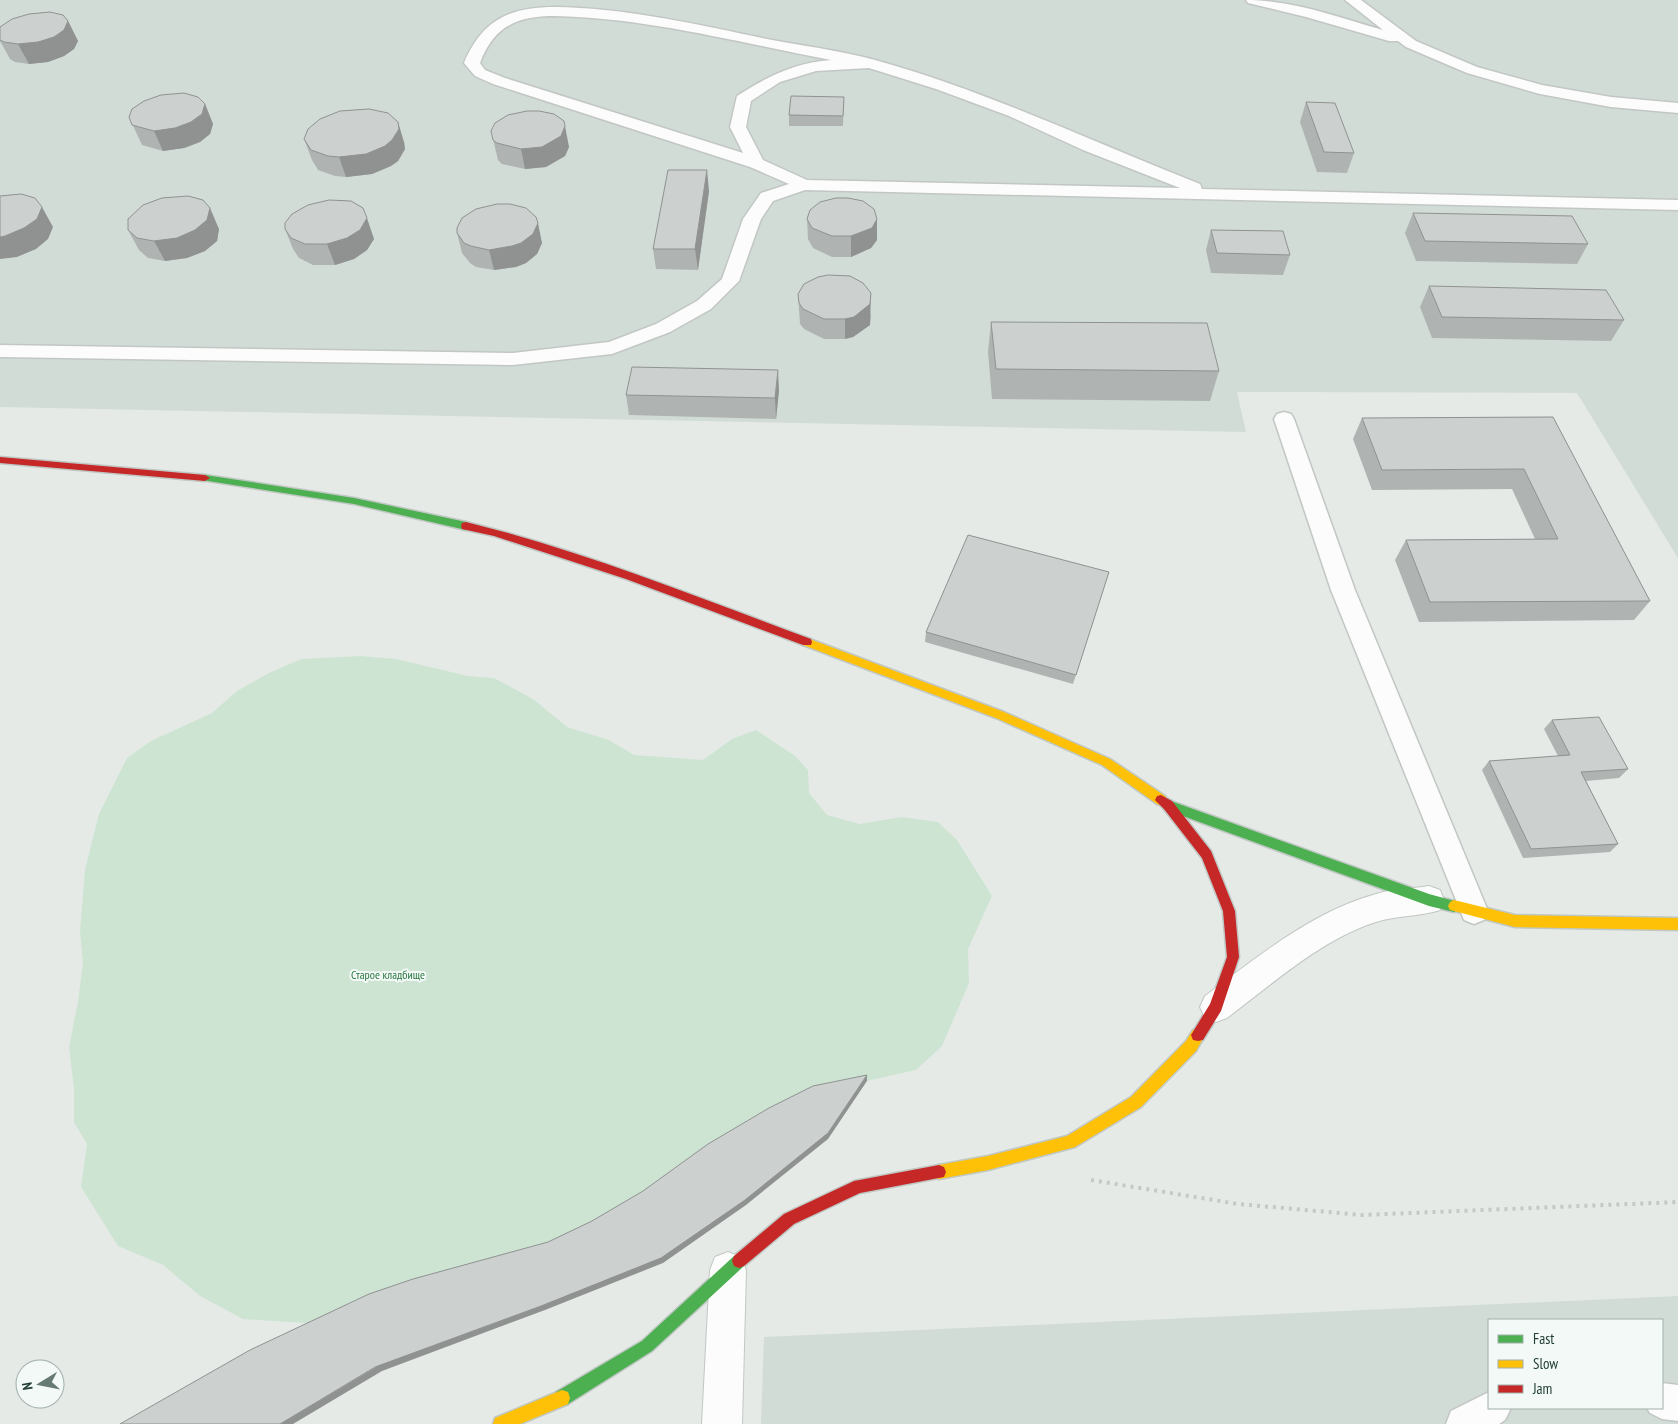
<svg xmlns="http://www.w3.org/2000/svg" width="1678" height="1424" font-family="'PT Sans Narrow',sans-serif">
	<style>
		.built { fill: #d2dcd7; fill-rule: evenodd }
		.green { fill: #cde4d2 }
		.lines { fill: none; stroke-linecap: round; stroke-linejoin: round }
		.lane-casing { stroke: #c2c7c4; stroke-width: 3 }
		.street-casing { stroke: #c2c7c4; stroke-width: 2 }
		.fast-casing { stroke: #c0c8c4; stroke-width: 3 }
		.slow-casing { stroke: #c0c8c4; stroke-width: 3 }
		.jam-casing { stroke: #c0c8c4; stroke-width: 3 }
		.path { stroke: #c1cac5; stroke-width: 4; stroke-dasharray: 3 5; stroke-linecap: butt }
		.lane { fill: #fbfcfb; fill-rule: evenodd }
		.street { fill: #fbfcfb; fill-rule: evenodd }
		.fast { fill: #4caf50; fill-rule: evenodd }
		.slow { fill: #ffc107; fill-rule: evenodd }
		.jam { fill: #c62828; fill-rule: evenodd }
		.wall { fill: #afb4b2 }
		.shaded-wall { fill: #8f9291 }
		.building { fill: #ccd1cf; stroke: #8f9291 }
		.labels { text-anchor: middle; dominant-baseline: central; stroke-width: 4; stroke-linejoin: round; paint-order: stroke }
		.park-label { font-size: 12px; fill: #297842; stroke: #f3f9f6 }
	</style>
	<rect width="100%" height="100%" fill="#e5eae7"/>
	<g class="built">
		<path d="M0,0H1678V558L1577,393L1237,392L1246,432L0,407Z"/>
		<path d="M1678,1296V1424H761L764,1337ZM1489,1320H1662V1408H1489Z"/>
	</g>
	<path class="green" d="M360,656L396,659L468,676L494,678L533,699L567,727L609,740L634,755L703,760L732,739L756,730L795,756L808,770L809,793L827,815L860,824L901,817L938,822L957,840L992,896L968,949L969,983L942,1046L916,1070L813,1093L595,1227L323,1324L243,1319L200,1296L163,1265L118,1246L81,1187L87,1144L74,1122V1088L69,1047L78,1002L83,962L80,932L85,870L99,814L127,758L151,741L212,713L237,691L269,673L301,659Z"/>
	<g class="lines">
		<g class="lane-casing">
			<g id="lane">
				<path d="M1246,0C1293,0 1338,17 1383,30L1345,0H1361L1416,41L1477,67L1542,85L1611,97L1678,103V113L1611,107L1540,94L1467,73L1406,47L1398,41H1389L1306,17L1248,3Z"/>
				<path d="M555,7C622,8 687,22 753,36C793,45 836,49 875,60C987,91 1093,142 1200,184L1202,189L1678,200V210L805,190L773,201L761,219L739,281L711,309L670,332L612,354L513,365L0,357V345L513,353L609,342L656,324L697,301L722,279L743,219L761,193L789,184L750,167L493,84L475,76L464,63C482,20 510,7 555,7ZM555,16C649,18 740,43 831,60C794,63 768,76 737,96L730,127L743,153L505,78L485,70L480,63C494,26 517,16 555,16ZM869,68L936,89L1009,116L1083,150L1180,188L807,180L763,160L746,127L751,101L780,82L816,71Z"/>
				<path d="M1284,412L1291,414L1294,419L1355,590L1488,911L1484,920L1474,924L1464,920L1331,590L1274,419L1277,414Z"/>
				<path d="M1662,1383L1678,1385V1421L1662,1419L1650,1413L1647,1408H1662Z"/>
				<path d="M1489,1392V1408H1511L1505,1420L1499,1424H1446L1451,1411Z"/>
			</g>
		</g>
		<g class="street-casing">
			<g id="street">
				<path d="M1429,886L1440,890L1444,900L1440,910C1419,917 1397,915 1376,922C1322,939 1272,984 1227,1018L1216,1022L1205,1018L1200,1007L1205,996C1258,957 1311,912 1376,894C1393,889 1411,889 1429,886Z"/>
				<path d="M728,1252L741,1257L746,1270L742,1424H702L710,1270L715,1257Z"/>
			</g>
		</g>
		<g class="fast-casing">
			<g id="fast">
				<path d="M205,475L354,498L466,522L471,526L466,530L354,504L202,480L200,478Z"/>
				<path d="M1168,800L1429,894L1458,902L1460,906L1458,910L1454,912L1429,906L1164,809L1162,805L1164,801Z"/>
				<path d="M739,1254L744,1256L746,1261L744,1266L652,1351L568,1404L562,1406L556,1404L554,1398L556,1392L642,1341L734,1256Z"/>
			</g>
		</g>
		<g class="slow-casing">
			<g id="slow">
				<path d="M807,638L1004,712L1110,759L1165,796L1167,800L1165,804L1161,805L1157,804L1102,765L996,718L803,645L802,642L803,639Z"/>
				<path d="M1454,900L1515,915L1678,918V930L1515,927L1450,910L1448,906L1450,902Z"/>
				<path d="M1198,1029L1203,1030L1205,1035L1196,1051L1141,1107L1075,1147L988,1170L939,1179L934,1177L932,1172L934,1167L939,1165L988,1156L1067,1136L1131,1097L1186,1041L1193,1030Z"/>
				<path d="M562,1390L568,1392L570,1398L568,1404L520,1424H493L495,1418Z"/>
			</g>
		</g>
		<g class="jam-casing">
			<g id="jam">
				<path d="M0,457L205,475L210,478L205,481L0,463Z"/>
				<path d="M466,522C584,551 697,597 811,639L812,642L811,645H803L626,579L494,536L462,529L461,526L462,523Z"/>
				<path d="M1161,795L1172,801L1211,851L1235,911L1239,957L1221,1011L1203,1040L1198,1041L1193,1040L1191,1035L1210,1004L1227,957L1223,911L1202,858L1164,809L1155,800L1157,796Z"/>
				<path d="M939,1165L944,1167L946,1172L944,1177L860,1193L794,1224L744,1266L739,1268L734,1266L732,1261L734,1256L784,1214L854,1181Z"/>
			</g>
		</g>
		<path class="path" d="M1091,1180L1238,1204L1362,1215L1678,1202"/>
		<use href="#lane" class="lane"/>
		<use href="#street" class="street"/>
		<use href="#fast" class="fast"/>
		<use href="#slow" class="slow"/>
		<use href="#jam" class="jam"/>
	</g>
	<g class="wall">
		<path d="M68,21L78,41L74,49L64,56L48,62L29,64L15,62L10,59L0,41V27Z"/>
		<path d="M844,97L843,126H789V115Z"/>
		<path d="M1306,102L1354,153L1347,173L1317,172L1300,122Z"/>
		<path d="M205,104L213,124L210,134L200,142L184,148L163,151L142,145L129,117Z"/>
		<path d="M491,131L569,147L565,156L546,167L525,169L502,164L498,160Z"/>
		<path d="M304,139L404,142L405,149L398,161L391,166L372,174L346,177L335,176L318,170L312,160Z"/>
		<path d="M709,191L698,270L656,269L653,249Z"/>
		<path d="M1413,213L1588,244L1577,264L1416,261L1405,233Z"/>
		<path d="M807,219L877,240L871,248L851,257H832L813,248L808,239Z"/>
		<path d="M219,229L217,241L205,251L187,258L165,261L148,258L139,250L128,230Z"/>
		<path d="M285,229L374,239L367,250L354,259L335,265H313L299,258L293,249Z"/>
		<path d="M1211,230L1290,255L1283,275L1211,273L1206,250Z"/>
		<path d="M457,233L542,243L537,254L526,263L516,267L494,270L476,267L470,263L462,253Z"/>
		<path d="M1429,286L1624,320L1611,341L1432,338L1420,307Z"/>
		<path d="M798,294L871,314L870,325L853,337L845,339H824L804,329L800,324Z"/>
		<path d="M991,322L1219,371L1210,401L992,399L988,352Z"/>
		<path d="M779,390L776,419L629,415L626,395Z"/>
		<path d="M1553,417L1650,601L1634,620L1419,622L1395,560L1406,540L1535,539L1512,489L1372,490L1353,439L1362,418Z"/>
		<path d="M1109,572L1073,684L925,642L926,632Z"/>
		<path d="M1552,720L1628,769L1619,778L1586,781L1618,844L1610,852L1523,858L1482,770L1489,761L1558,756L1544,729Z"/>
	</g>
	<g class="shaded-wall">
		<path d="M68,21L78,41L74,49L64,56L48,62L29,64L18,44Z"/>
		<path d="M205,104L213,124L210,134L200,142L184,148L163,151L154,131Z"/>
		<path d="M398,122L404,142L405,149L398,161L391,166L372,174L346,177L339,157Z"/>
		<path d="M565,126L569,147L565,156L546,167L525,169L521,149Z"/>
		<path d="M707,170L709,191L698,270L695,249Z"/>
		<path d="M42,207L53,227L48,239L36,249L17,257L0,259V237Z"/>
		<path d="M210,208L219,229L217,241L205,251L187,258L165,261L154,241Z"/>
		<path d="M367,218L374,239L367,250L354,259L335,265L327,244Z"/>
		<path d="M877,219V240L871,248L851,257V236Z"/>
		<path d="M538,223L542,243L537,254L526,263L516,267L494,270L489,250Z"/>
		<path d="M871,293L870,325L853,337L845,339V319Z"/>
		<path d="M778,370L779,390L776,419L775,398Z"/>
		<path d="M867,1075V1081L828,1139L746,1205L663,1263L545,1310L382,1371L293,1424H280Z"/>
	</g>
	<g class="building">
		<path d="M50,12L63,15L68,21L64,30L54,37L38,42L18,44L4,42L0,40V27L12,19L29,14Z"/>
		<path d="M184,93L198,97L205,104L202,114L191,122L175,128L154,131L132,125L129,117L132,109L144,101L161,95Z"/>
		<path d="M791,96L844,97L843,116L789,115Z"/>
		<path d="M1306,102L1335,103L1354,153L1324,152Z"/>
		<path d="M369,109L388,113L398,122L399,129L392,140L385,146L366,154L339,157L328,156L311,150L304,139L308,129L320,119L340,111Z"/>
		<path d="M527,111H539L554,114L564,121L565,126L561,136L542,147L521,149L497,143L493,140L491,131L495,123L508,115Z"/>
		<path d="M668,170H707L695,249H653Z"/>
		<path d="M21,194L35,198L42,207L37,219L24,228L5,236L0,237V196Z"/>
		<path d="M188,196L203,200L210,208L207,220L195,230L177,238L154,241L137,238L128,230V219L143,205L162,198Z"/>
		<path d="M836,198H848L863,201L874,209L877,219L872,228L851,236H832L812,228L807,219L810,210L820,202Z"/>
		<path d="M329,200L351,201L363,208L367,218L360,230L347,238L327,244H305L291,238L285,229V223L292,214L308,205Z"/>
		<path d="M497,204H510L526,208L536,217L538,223L533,234L521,243L512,246L489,250L471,246L464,243L457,233V228L462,218L476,209Z"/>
		<path d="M1413,213L1572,216L1588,244L1425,241Z"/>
		<path d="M1211,230L1283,231L1290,255L1217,253Z"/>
		<path d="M828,275L850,276L863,283L871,293L870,304L854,317L845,319H824L803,309L799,303L798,294L804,284L818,277Z"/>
		<path d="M1429,286L1606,290L1624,320L1442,317Z"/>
		<path d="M991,322L1207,323L1219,371L996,369Z"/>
		<path d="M632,367L778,370L775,398L626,395Z"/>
		<path d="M1553,417L1650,601L1430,602L1406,540L1558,539L1524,469L1382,470L1362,418Z"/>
		<path d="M968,535L1109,572L1076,675L926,632Z"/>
		<path d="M1599,717L1628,769L1581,772L1618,844L1531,849L1489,761L1570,755L1552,720Z"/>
		<path d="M867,1075L828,1133L745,1200L661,1258L541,1306L375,1367L280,1424H120L250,1350L369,1294L413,1279L548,1242L592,1221L643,1191L708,1144L769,1108L813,1086Z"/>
	</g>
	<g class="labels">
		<g class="park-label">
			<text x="388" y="974">Старое кладбище</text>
		</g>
	</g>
	<rect x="1488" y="1319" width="175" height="90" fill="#f3f9f6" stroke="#9fafa9"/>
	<rect x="1498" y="1335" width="25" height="8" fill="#4caf50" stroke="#9fafa9"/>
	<text x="1533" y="1344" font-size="15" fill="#213f35">Fast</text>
	<rect x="1498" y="1360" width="25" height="8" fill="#ffc107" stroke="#9fafa9"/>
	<text x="1533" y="1369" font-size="15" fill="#213f35">Slow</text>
	<rect x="1498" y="1385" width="25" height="8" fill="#c62828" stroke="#9fafa9"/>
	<text x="1533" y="1394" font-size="15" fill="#213f35">Jam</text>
	<g transform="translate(40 1384) rotate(260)"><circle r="24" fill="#f3f9f6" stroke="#9fafa9"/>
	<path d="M0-4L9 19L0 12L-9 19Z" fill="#667b73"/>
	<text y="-8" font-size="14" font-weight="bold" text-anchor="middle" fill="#213f35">N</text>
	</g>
</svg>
